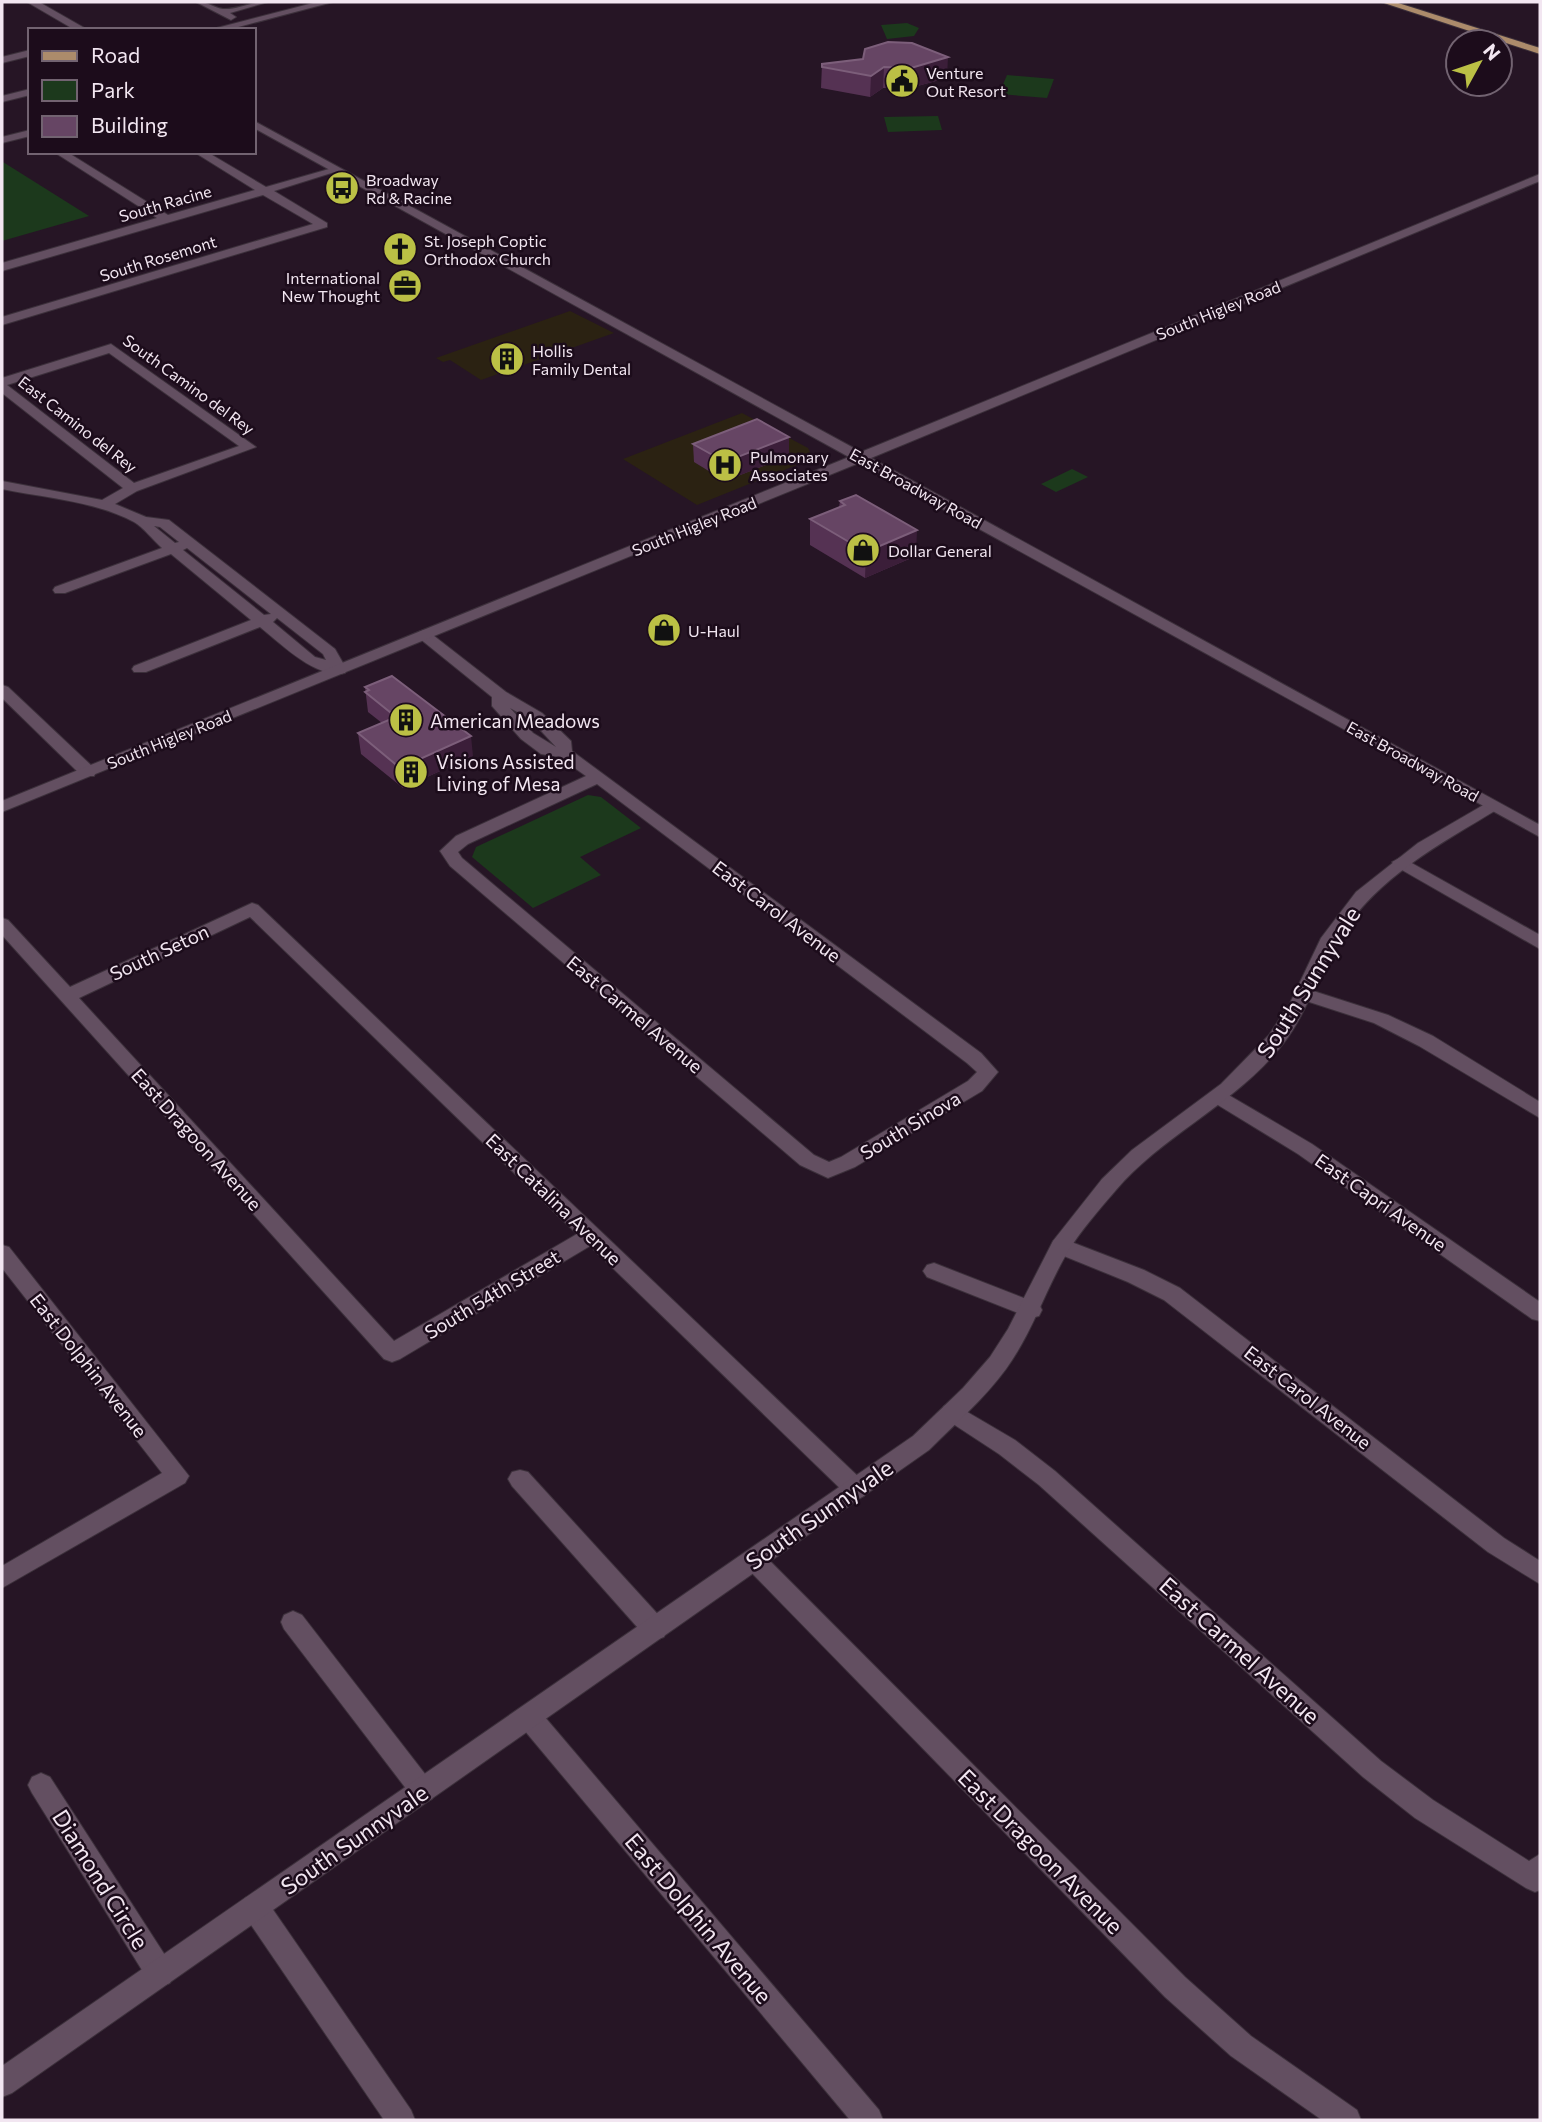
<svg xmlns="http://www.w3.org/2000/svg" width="1542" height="2122" font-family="Commissioner,sans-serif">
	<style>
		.commercial { fill: #2b2212 }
		.green { fill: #1c391c }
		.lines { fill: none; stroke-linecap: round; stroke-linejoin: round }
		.minor-casing { stroke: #3c303b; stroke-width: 2 }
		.tertiary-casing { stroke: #3c303b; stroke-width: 2 }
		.secondary-casing { stroke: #3c303b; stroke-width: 2 }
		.primary-casing { stroke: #3c303b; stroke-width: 2 }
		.minor { fill: #634f61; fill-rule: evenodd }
		.tertiary { fill: #634f61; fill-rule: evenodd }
		.secondary { fill: #634f61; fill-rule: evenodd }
		.primary { fill: #ac8b6b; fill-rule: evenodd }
		.wall { fill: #553253 }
		.shaded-wall { fill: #3b1e39 }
		.building { fill: #664564; stroke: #7c5e7a; stroke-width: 2 }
		.labels { text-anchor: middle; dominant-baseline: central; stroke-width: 5; stroke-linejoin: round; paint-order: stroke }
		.far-poi-label { font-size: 16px; fill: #f2e6f1; stroke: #1c0c1b; text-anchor: start }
		.far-street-label { font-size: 16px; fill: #f2e6f1; stroke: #1c0c1b }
		.poi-label { font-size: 19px; fill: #f2e6f1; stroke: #1c0c1b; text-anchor: start }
		.street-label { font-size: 19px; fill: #f2e6f1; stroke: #1c0c1b }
		.near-street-label { font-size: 23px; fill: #f2e6f1; stroke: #1c0c1b }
	</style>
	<rect width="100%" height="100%" fill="#261525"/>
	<g class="commercial">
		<path d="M570,311L614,333L481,380L450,360L443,362L436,358Z"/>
		<path d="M742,413L808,448L812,456L809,460L697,505L623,459Z"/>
	</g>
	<g class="green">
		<path d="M907,23L919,28L914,36L887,39L881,25Z"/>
		<path d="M1007,75L1054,79L1047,98L999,94Z"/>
		<path d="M938,116L942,130L888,132L884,117Z"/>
		<path d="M2,162H3L89,216L2,241Z"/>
		<path d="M1072,469L1088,477L1056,492L1041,484Z"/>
		<path d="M588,795L601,797L641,828L580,857L601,875L533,908L472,857L476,847Z"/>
	</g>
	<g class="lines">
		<g class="minor-casing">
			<g id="minor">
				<path d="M196,2C208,1 214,8 223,9C237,10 253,1 268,2L230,13L236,17L231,20Z"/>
				<path d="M317,2H333L227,30H209Z"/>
				<path d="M30,50V56L2,63V57Z"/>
				<path d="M30,89V95L2,102V96Z"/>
				<path d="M30,130V136L2,143V137Z"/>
				<path d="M54,152H67L168,215L255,190L194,152H207L266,187L336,167L341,170L274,191L327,223V227L2,325V317L313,224L263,195L2,271V263L157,218Z"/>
				<path d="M111,344L256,447L137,491L115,504L146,517L169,520L335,649L347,670L345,673C317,680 280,643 260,627L146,672H134L132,669L134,666L251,620L171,554L65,593H55L53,590L55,587L162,548C153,540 143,527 134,522C95,501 45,498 2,489V481L102,500L123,488L2,393V378ZM109,353L239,446L134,483L7,385ZM154,526L160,527L179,542L175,543ZM187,548L271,614L264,615L183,550ZM277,618L323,654L326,660L315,657L273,622Z"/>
				<path d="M424,630L429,632L506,692L542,713L571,741L572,751L981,1053L998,1072L982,1091L855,1167L828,1178L800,1165L450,866L440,851L456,836L586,776L559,757L541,754L521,739L492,706V697L419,638L416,635L419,632ZM510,708L530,719L556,747L533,733ZM597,784L967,1063L977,1072L968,1081L841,1157L829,1162L814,1155L462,858L458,852L468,844Z"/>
				<path d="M2,685L8,687L94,768L96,772L94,776H82L2,698Z"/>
				<path d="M1401,857L1540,935V949L1395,866L1392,862Z"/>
				<path d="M252,903L258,905L864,1482L868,1489L864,1496L856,1499L848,1496L590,1246L400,1359L392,1362L384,1359L2,935V918L8,920L70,987ZM250,917L577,1234L394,1341L79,998Z"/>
				<path d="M1304,988L1388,1015L1433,1036L1540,1102V1118L1419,1046L1374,1023L1297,998L1295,994L1297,990Z"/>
				<path d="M1220,1090L1312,1144L1540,1302V1321L1532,1319L1298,1154L1213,1102L1210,1097L1213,1092Z"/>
				<path d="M1061,1238L1144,1270L1180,1288L1504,1538L1540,1561V1584L1488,1552L1164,1300L1128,1282L1054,1252L1051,1246L1054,1240Z"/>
				<path d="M2,1245L9,1247L189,1476L185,1483L2,1588V1566L162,1473L2,1268Z"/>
				<path d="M934,1263L1039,1304L1042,1310L1039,1316L1031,1318L927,1277L923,1271L927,1265Z"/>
				<path d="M952,1403L1015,1440L1055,1471L1381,1761L1433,1800L1529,1861L1540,1854V1890L1535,1892L1526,1888L1415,1818L1363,1777L1039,1485L999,1454L944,1418L941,1412L944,1406Z"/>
				<path d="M520,1470L528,1472L664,1621L667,1629L664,1637L655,1640L646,1637L512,1486L508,1479L512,1472Z"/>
				<path d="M754,1550L762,1553L1185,1977L1251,2036L1357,2110L1361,2120H1322L1231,2056L1165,1997L746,1567L742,1560L746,1553Z"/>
				<path d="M293,1611L302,1615L432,1783L436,1791L432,1799L423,1803L414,1799L284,1629L281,1622L284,1615Z"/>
				<path d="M529,1706L538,1709L879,2110L883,2120H850L520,1725L516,1717L520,1709Z"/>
				<path d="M41,1773L50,1777L170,1963L174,1973L170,1983L160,1987L150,1983L32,1793L28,1785L32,1777Z"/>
				<path d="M255,1894L265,1898L411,2110L415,2120H384L245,1916L241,1907L245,1898Z"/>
			</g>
		</g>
		<g class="tertiary-casing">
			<path id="tertiary" d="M1492,800L1500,805L1498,809C1440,844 1376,878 1340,937C1318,972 1308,1012 1283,1044C1236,1104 1164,1134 1116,1190C1099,1210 1081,1230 1067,1253C1045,1291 1032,1333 1006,1369C984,1399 955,1424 929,1450L12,2093L2,2097V2066L913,1436L963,1388L990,1357L1008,1329L1053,1241L1102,1179L1132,1150L1221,1084L1269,1035L1290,1003L1321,938L1356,892L1418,843Z"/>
		</g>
		<g class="secondary-casing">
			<g id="secondary">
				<path d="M27,2H39L88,30H75Z"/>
				<path d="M254,121L861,452L1540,174V181L871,458L1540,825V837L859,463L2,812V801L849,457L254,128Z"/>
			</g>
		</g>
		<g class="primary-casing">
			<path id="primary" d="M1381,2H1395L1540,48V54Z"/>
		</g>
		<use href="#minor" class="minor"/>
		<use href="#tertiary" class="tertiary"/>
		<use href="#secondary" class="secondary"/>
		<use href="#primary" class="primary"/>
	</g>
	<g class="wall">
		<path d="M865,49L947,78L910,88H883L870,97L821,88L822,64L863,59Z"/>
		<path d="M693,444L789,456L725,481L694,462Z"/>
		<path d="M840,501L916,556L865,578L810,545V519L839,507Z"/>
		<path d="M365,687L473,756L403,788L361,754L358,733L382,723L368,712Z"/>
	</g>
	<g class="shaded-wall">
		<path d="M948,57L947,78L910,88L911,68Z"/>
		<path d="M884,67L883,88L870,97L871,76Z"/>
		<path d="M789,437V456L725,481V462Z"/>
		<path d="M917,530L916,556L865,578L866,552Z"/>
		<path d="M471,736L473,756L403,788L400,768Z"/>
	</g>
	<g class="building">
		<path d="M888,42L912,43L948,57L911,68L884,67L871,76L822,67V64L863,59L865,49Z"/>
		<path d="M757,419L789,437L725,462L693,444Z"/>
		<path d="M856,495L917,530L866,552L810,519L845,505L840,501Z"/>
		<path d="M392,676L471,736L400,768L358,733L396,717L365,692L369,690L365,687Z"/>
	</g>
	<defs>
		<g id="civic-disc" transform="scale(1.75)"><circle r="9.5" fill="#bbc045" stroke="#1c0c1b"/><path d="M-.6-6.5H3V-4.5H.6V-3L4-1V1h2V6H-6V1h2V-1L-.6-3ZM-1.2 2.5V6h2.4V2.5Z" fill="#111"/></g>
		<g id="bus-disc" transform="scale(1.75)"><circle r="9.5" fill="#bbc045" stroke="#1c0c1b"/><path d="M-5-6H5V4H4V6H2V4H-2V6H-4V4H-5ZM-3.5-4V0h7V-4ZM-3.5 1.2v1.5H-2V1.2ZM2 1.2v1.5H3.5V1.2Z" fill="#111"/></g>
		<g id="church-disc" transform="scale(1.75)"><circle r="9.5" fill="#bbc045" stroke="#1c0c1b"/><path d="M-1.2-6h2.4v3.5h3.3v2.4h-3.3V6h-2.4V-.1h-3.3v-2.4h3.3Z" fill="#111"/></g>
		<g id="office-disc" transform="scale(1.75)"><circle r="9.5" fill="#bbc045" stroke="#1c0c1b"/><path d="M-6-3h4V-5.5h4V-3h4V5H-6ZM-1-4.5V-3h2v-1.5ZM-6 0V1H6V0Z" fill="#111"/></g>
		<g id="building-disc" transform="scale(1.75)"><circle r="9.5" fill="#bbc045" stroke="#1c0c1b"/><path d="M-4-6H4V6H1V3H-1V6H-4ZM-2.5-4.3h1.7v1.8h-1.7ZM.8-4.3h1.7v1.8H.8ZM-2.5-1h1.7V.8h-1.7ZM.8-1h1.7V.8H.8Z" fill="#111"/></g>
		<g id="hospital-disc" transform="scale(1.75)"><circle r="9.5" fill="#bbc045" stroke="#1c0c1b"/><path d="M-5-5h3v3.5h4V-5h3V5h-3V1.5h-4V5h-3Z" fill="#111"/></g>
		<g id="shop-disc" transform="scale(1.75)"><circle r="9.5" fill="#bbc045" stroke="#1c0c1b"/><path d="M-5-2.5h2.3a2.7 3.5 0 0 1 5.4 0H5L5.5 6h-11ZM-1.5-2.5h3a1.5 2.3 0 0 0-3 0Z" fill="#111"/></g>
	</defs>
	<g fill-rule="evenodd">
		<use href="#civic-disc" x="902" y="81"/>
		<use href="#bus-disc" x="342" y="188"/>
		<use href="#church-disc" x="400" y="249"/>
		<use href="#office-disc" x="405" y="286"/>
		<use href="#building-disc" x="507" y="359"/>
		<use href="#hospital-disc" x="725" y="465"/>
		<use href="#shop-disc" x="863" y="550"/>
		<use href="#shop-disc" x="664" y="630"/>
		<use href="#building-disc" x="406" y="720"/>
		<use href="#building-disc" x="411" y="772"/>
	</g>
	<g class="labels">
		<g class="far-poi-label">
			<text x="926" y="72">Venture<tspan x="926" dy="18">Out Resort</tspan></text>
			<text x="366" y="179">Broadway<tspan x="366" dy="18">Rd &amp; Racine</tspan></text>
			<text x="424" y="240">St. Joseph Coptic<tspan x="424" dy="18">Orthodox Church</tspan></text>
			<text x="380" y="277" text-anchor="end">International<tspan x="380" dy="18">New Thought</tspan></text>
			<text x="532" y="350">Hollis<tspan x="532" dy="18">Family Dental</tspan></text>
			<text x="750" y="456">Pulmonary<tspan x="750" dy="18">Associates</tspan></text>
			<text x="888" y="550">Dollar General</text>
			<text x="688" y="630">U-Haul</text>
		</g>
		<g class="far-street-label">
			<text transform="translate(165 203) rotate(-16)">South Racine</text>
			<text transform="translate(158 258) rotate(-17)">South Rosemont</text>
			<text transform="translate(1218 310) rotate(-22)">South Higley Road</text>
			<text transform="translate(189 384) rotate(36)">South Camino del Rey</text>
			<text transform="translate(78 424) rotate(38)">East Camino del Rey</text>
			<text transform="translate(916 488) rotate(29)">East Broadway Road</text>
			<text transform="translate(694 526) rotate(-22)">South Higley Road</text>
			<text transform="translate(169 739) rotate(-22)">South Higley Road</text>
			<text transform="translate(1413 761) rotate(29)">East Broadway Road</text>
		</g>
		<g class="poi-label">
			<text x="430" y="720">American Meadows</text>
			<text x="436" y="761">Visions Assisted<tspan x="436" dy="22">Living of Mesa</tspan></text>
		</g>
		<g class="street-label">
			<text transform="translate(777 911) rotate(37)">East Carol Avenue</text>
			<text transform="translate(159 952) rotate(-25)">South Seton</text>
			<text transform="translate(635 1014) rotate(40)">East Carmel Avenue</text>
			<text transform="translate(910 1125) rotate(-31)">South Sinova</text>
			<text transform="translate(197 1139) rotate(48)">East Dragoon Avenue</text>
			<text transform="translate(554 1199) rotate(44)">East Catalina Avenue</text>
			<text transform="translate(1381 1202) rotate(35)">East Capri Avenue</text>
			<text transform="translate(492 1294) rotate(-31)">South 54th Street</text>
			<text transform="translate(89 1365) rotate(52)">East Dolphin Avenue</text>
			<text transform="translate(1308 1397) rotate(38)">East Carol Avenue</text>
		</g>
		<g class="near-street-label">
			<text transform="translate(1308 982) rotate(-58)">South Sunnyvale</text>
			<text transform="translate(819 1514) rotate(-35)">South Sunnyvale</text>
			<text transform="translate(1240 1650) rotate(42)">East Carmel Avenue</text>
			<text transform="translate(354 1839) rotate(-35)">South Sunnyvale</text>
			<text transform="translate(1041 1851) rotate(45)">East Dragoon Avenue</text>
			<text transform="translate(101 1879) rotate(58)">Diamond Circle</text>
			<text transform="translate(699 1918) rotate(50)">East Dolphin Avenue</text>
		</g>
	</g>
	<rect width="1542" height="2122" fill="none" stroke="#f2e6f1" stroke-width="7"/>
	<rect x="28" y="28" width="228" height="126" fill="#1c0c1b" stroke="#726371" stroke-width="2"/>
	<rect x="42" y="51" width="35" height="10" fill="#ac8b6b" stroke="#726371" stroke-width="2"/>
	<text x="91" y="63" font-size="21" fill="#f2e6f1">Road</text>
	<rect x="42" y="80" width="35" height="21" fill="#1c391c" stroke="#726371" stroke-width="2"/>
	<text x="91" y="98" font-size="21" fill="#f2e6f1">Park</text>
	<rect x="42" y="116" width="35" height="21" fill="#664564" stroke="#726371" stroke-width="2"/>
	<text x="91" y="133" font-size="21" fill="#f2e6f1">Building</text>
	<g transform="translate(1479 63) rotate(50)"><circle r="33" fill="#1c0c1b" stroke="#726371" stroke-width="2"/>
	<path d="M0-5L12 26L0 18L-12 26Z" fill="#bbc045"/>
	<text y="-10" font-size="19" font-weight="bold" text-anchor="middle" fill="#f2e6f1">N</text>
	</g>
</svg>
